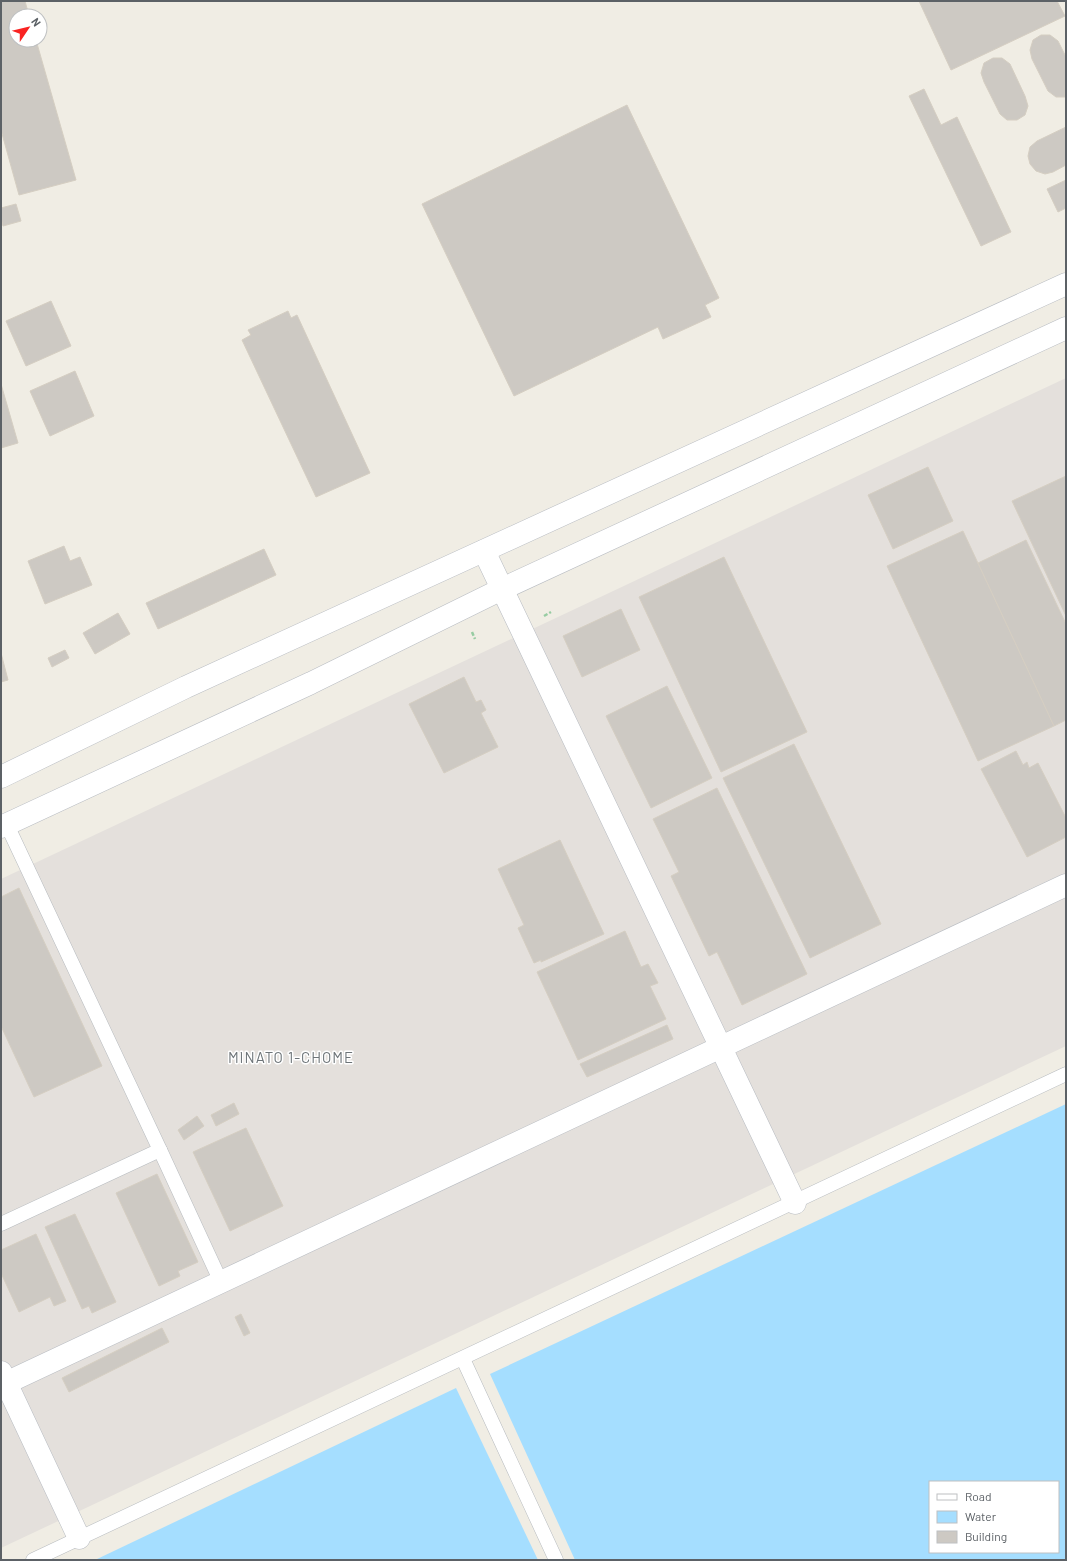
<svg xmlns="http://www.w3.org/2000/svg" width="1067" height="1561" font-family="Barlow,sans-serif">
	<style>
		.industrial { fill: #e4e0dc }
		.water { fill: #a5deff; fill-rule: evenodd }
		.building { fill: #cdc9c3; stroke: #d5cec2 }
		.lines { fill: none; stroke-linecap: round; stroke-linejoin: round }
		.lane-casing { stroke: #b7bbbf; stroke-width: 15 }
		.secondary-casing { stroke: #b8bcc2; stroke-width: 23 }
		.path { stroke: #97cca2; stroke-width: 2.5; stroke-dasharray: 4 2; stroke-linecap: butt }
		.lane { stroke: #fff; stroke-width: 14 }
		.secondary { stroke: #fff; stroke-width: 22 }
		.labels { text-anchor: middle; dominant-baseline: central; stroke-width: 3; stroke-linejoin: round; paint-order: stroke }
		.neighbourhood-label { font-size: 15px; letter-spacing: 1px; fill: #6d7478; stroke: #fff }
	</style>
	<rect width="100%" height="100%" fill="#f0ede4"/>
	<path class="industrial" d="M1066,378V1046L1,1548V879Z"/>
	<g class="water">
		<path d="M1066,1104V1560H575L490,1374ZM930,1482H1058V1552H930Z"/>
		<path d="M456,1388L538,1560H95Z"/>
	</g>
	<g class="building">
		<path d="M1,1H25L29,16H16V40H36L76,180L19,195L1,130Z"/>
		<path d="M919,1H1057L1065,16L951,70Z"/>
		<path d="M1041,35H1050L1058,41L1066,57L1065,97H1056L1048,91L1032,59L1030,50L1033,40Z"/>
		<path d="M993,58H1002L1010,64L1025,96L1028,106L1025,115L1017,120H1007L1000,114L984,82L981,73L984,63Z"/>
		<path d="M924,89L941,125L957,117L1011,232L981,246L909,96Z"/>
		<path d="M627,105L719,298L705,305L711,317L663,339L658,327L514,396L422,204Z"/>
		<path d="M1066,127V165L1053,172L1045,174L1036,171L1030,164L1028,156L1030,147L1037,141Z"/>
		<path d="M1066,180V208L1058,212L1047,189Z"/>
		<path d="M16,204L21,221L3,226L1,218V208Z"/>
		<path d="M51,301L71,346L26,366L6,321Z"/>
		<path d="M288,311L291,318L297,315L370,473L316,497L242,340L251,335L248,330Z"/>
		<path d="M75,371L94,416L50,436L30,391Z"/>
		<path d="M1,384L18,443L1,448Z"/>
		<path d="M928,467L953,521L893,549L868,495Z"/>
		<path d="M1066,476V616L1012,501Z"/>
		<path d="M963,531L1054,726L978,761L887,566Z"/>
		<path d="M1026,540L1066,624V720L1054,726L978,563Z"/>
		<path d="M64,546L70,561L80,557L92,585L45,604L28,561Z"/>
		<path d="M264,549L276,575L158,629L146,603Z"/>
		<path d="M724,557L807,732L721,772L639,597Z"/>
		<path d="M621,609L640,650L582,677L563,636Z"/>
		<path d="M118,613L130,634L95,654L83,633Z"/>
		<path d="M65,650L69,658L52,667L48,658Z"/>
		<path d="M1,653L8,680L1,682Z"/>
		<path d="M464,677L476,702L481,700L486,710L481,713L498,747L444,773L409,704Z"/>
		<path d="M667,686L712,778L651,808L606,716Z"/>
		<path d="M794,744L881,924L810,958L723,778Z"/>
		<path d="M1016,751L1023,765L1027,762L1029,768L1038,763L1066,818V837L1027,857L981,769Z"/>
		<path d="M717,788L807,974L742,1005L717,952L709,956L671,876L679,872L653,819Z"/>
		<path d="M560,840L604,934L541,962V960L534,963L518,928L524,925L498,869Z"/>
		<path d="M19,888L102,1066L34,1097L1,1026V897Z"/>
		<path d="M625,931L641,967L648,964L658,983L650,986L666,1019L578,1060L537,972Z"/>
		<path d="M667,1025L673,1039L587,1077L580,1064Z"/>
		<path d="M234,1103L239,1114L216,1126L211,1115Z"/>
		<path d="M197,1116L204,1126L184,1140L178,1130Z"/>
		<path d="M246,1128L283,1206L230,1231L193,1152Z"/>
		<path d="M157,1174L198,1262L178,1271L180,1276L159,1286L116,1193Z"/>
		<path d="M75,1214L116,1302L92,1313L89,1306L82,1309L45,1227Z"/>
		<path d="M36,1234L66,1301L54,1306L50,1297L19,1312L1,1273V1250Z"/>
		<path d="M241,1314L250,1333L244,1336L235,1317Z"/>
		<path d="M162,1328L169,1342L69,1392L62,1378Z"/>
	</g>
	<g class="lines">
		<g class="lane-casing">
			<g id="lane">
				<path d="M160,1150L221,1282"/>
				<path d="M1,1224L160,1150L7,825"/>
				<path d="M463,1359L556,1560"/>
				<path d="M33,1560L1066,1074"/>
			</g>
		</g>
		<g class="secondary-casing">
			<g id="secondary">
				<path d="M484,551L795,1203"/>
				<path d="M1,777L186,687L1066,284"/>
				<path d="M1,827L311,683L502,589L1066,328"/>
				<path d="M1,1372L79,1538"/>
				<path d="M6,1383L1066,885"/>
			</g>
		</g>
		<g class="path">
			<path d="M544,616L551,612"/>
			<path d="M472,632L475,639"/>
		</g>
		<use href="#lane" class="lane"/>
		<use href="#secondary" class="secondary"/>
	</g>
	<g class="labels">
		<g class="neighbourhood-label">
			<text x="291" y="1057">MINATO 1-CHOME</text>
		</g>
	</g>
	<rect width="1067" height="1561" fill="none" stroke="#5c6166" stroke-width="4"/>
	<rect x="929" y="1481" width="130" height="72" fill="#ffffff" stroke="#bec0c2"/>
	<rect x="937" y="1494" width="20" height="6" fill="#ffffff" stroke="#bec0c2"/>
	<text x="965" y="1501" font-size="12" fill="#5c6166">Road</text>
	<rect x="937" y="1511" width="20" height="12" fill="#a5deff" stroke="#bec0c2"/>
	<text x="965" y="1521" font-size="12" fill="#5c6166">Water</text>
	<rect x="937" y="1531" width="20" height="12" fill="#cdc9c3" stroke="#bec0c2"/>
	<text x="965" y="1541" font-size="12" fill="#5c6166">Building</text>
	<g transform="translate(28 28) rotate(55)"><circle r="19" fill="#ffffff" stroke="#bec0c2"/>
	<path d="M0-3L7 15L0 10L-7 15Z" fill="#f92322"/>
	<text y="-6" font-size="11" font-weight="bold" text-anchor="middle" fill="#5c6166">N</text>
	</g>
</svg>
